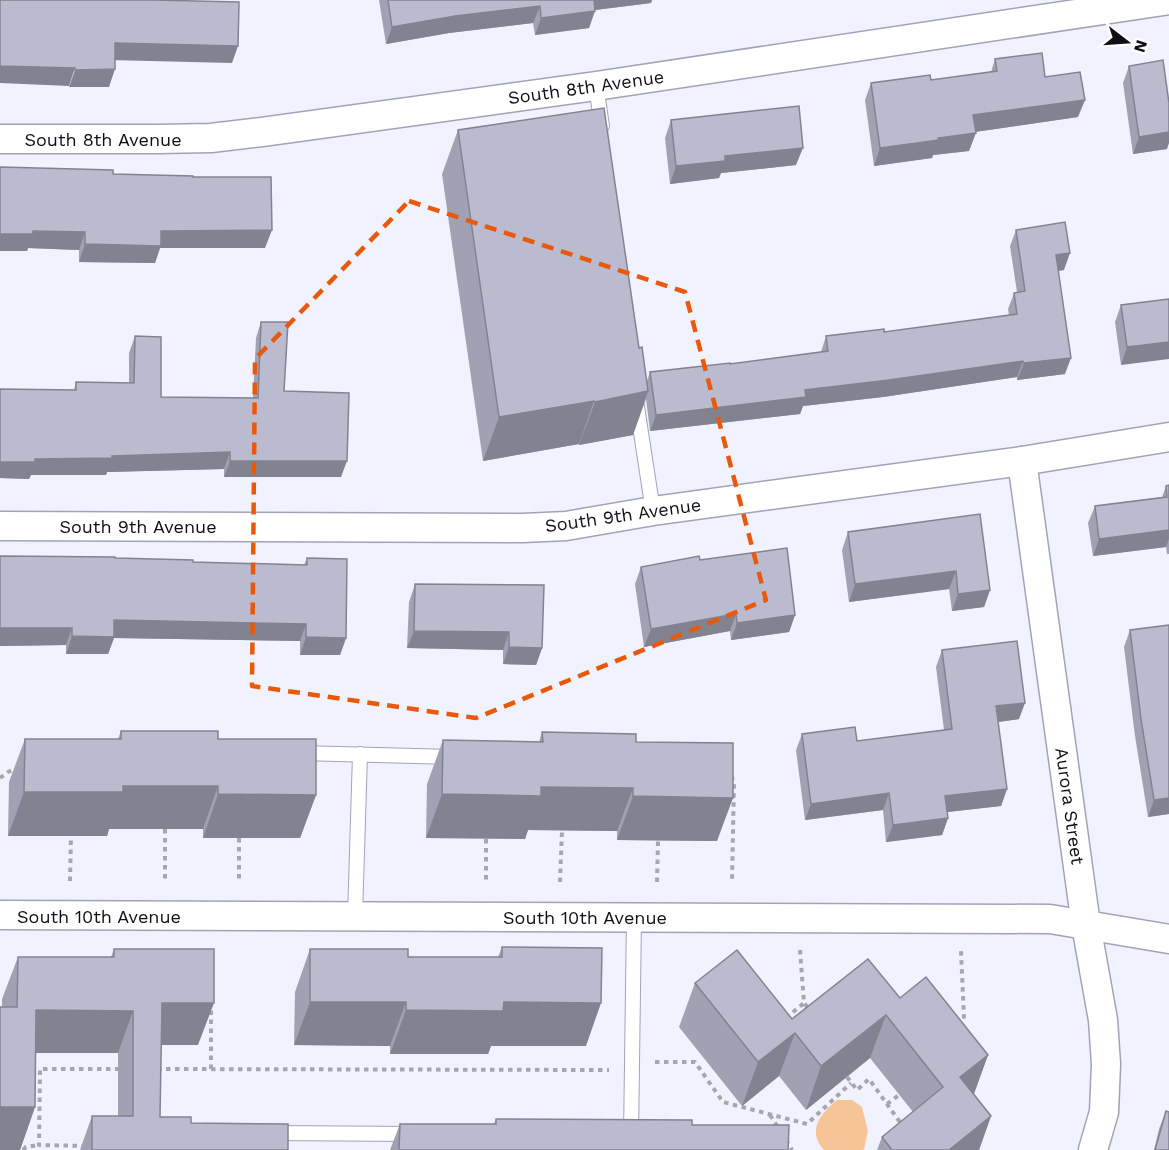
<svg xmlns="http://www.w3.org/2000/svg" width="1169" height="1150" font-family="'Work Sans',sans-serif">
	<style>
		.green { fill: #f5c596 }
		.lines { fill: none; stroke-linecap: round; stroke-linejoin: round }
		.lane-casing { stroke: #a3a3b7; stroke-width: 16 }
		.street-casing { stroke: #a3a3b7; stroke-width: 31 }
		.path { stroke: #a6a6b1; stroke-width: 4; stroke-dasharray: 4.5 4.5; stroke-linecap: butt }
		.lane { stroke: #fff; stroke-width: 14 }
		.street { stroke: #fff; stroke-width: 28 }
		.wall { fill: #a0a1b2 }
		.shaded-wall { fill: #828391 }
		.building { fill: #babbcf; stroke: #828391; stroke-width: 1.5 }
		.marked { fill: none; stroke: #e8590c; stroke-width: 4.5; stroke-dasharray: 12 8; stroke-linejoin: round }
		.labels { text-anchor: middle; dominant-baseline: central; stroke-width: 4.5; stroke-linejoin: round; paint-order: stroke }
		.street-label { font-size: 18px; fill: #0e0e15; stroke: #fff }
	</style>
	<rect width="100%" height="100%" fill="#f1f2ff"/>
	<path class="green" d="M837,1100H852L862,1107L868,1131L864,1149L863,1150H824C806,1131 821,1113 837,1100Z"/>
	<g class="lines">
		<g class="lane-casing">
			<g id="lane">
				<path d="M596,86L602,126"/>
				<path d="M636,400L653,511"/>
				<path d="M299,753L454,757"/>
				<path d="M355,917L360,754"/>
				<path d="M270,1133L413,1134"/>
				<path d="M631,1137L634,917"/>
			</g>
		</g>
		<g class="street-casing">
			<g id="street">
				<path d="M0,139H159L211,138L262,132L596,86L1169,0"/>
				<path d="M1022,461L1086,925L1103,1020L1106,1064L1104,1112L1093,1150"/>
				<path d="M0,526L523,528L566,526L653,511L1022,461L1169,437"/>
				<path d="M0,915L1050,919L1169,939"/>
			</g>
		</g>
		<g class="path">
			<path d="M731,776L734,782L732,882"/>
			<path d="M0,778L8,772L18,768"/>
			<path d="M165,829V881"/>
			<path d="M239,838V881"/>
			<path d="M486,839V882"/>
			<path d="M70,881L71,836"/>
			<path d="M560,882L562,831"/>
			<path d="M657,882L658,841"/>
			<path d="M800,950L804,1003L809,1009"/>
			<path d="M786,1018L804,1003"/>
			<path d="M959,1026L964,1019L961,951"/>
			<path d="M655,1062H695L723,1102L807,1124L851,1083"/>
			<path d="M157,1069L609,1070"/>
			<path d="M211,1069V1004"/>
			<path d="M847,1077L857,1090L869,1079L902,1125"/>
			<path d="M887,1104L899,1095"/>
			<path d="M770,1115L779,1129"/>
			<path d="M786,1140L792,1150"/>
			<path d="M86,1146L39,1145L40,1069H123"/>
			<path d="M23,1150L26,1147L39,1145"/>
		</g>
		<use href="#lane" class="lane"/>
		<use href="#street" class="street"/>
	</g>
	<g class="wall">
		<path d="M379,0H652L651,3L595,10L589,28L535,35L533,23L449,33L386,44Z"/>
		<path d="M995,59L1045,77L1078,117L975,132L969,151L933,155L932,158L874,166L865,100L871,83L931,80L991,72Z"/>
		<path d="M1129,66L1167,149L1133,154L1123,83Z"/>
		<path d="M671,120L796,165L721,173L719,178L670,184L665,138Z"/>
		<path d="M458,130L639,348L647,381L650,372L730,364L821,352L826,336L884,332L1009,315L1008,309L1014,293L1017,292L1010,246L1016,230L1064,270L1058,271L1065,374L1017,380V377L883,397L803,406L800,414L650,431L646,399L633,435L579,445V444L483,461L442,174Z"/>
		<path d="M113,174L193,177L265,248H160L155,263L79,262V250L28,248L27,251H0Z"/>
		<path d="M1169,299L1121,365L1115,322L1121,305Z"/>
		<path d="M261,322L284,391L341,477H224V469L107,472L106,475H31L29,479L0,478L74,390L76,382L129,383V353L135,336L161,397L253,398L256,338Z"/>
		<path d="M1169,485V554H1167L1166,547L1093,556L1088,523L1095,506L1162,497L1166,486Z"/>
		<path d="M980,514L990,590L984,607L952,611L949,589L849,602L842,550L848,532Z"/>
		<path d="M0,556L115,558L193,562L304,565L307,558L346,638L340,655H300V641L114,638L108,654H66V645L0,646Z"/>
		<path d="M700,560L795,615L789,632L731,640L730,631L644,647L635,584L641,567Z"/>
		<path d="M415,584L542,648L536,665L503,664V650L407,648L409,602Z"/>
		<path d="M1169,625V814L1148,817L1135,736L1124,647L1130,630Z"/>
		<path d="M942,650L1019,719L998,722L1007,789L1001,806L947,812L948,818L942,835L886,842L883,810L805,820L796,750L802,734L857,741L944,730L936,667Z"/>
		<path d="M121,731L218,739L316,795L300,838H203V829H109L107,836H8L9,782L25,739H118Z"/>
		<path d="M542,732L636,742L717,841L617,840V831L528,830L525,839L426,838L427,784L443,740L539,742Z"/>
		<path d="M502,947L586,1046H491L488,1054H390V1046L294,1045L295,992L310,949L408,957H498Z"/>
		<path d="M114,949L198,1045H161L160,1117L191,1123L288,1150H80L92,1116H118V1053H36L35,1107L20,1150L2,1007V999L18,957H111Z"/>
		<path d="M695,983L792,1019L900,998L988,1055L974,1094L991,1116L979,1150H877L882,1137L913,1112L870,1058L806,1110L779,1076L742,1106L679,1027Z"/>
		<path d="M1166,1111L1169,1150H1154L1159,1129Z"/>
		<path d="M496,1119L692,1125L788,1150H390L400,1124H494Z"/>
	</g>
	<g class="shaded-wall">
		<path d="M591,0H652L651,3L587,11Z"/>
		<path d="M540,6L533,23L449,33L386,44L392,27L455,16Z"/>
		<path d="M595,11L589,28L535,35L541,18Z"/>
		<path d="M115,43L238,46L232,63L109,60Z"/>
		<path d="M0,66L75,68L69,86L0,83Z"/>
		<path d="M115,69L109,87H69L75,70Z"/>
		<path d="M1085,100L1078,117L967,133L973,115Z"/>
		<path d="M1169,132V143L1167,149L1133,154L1139,137Z"/>
		<path d="M976,133L969,151L933,155L932,158L874,166L880,148L938,138Z"/>
		<path d="M803,148L796,165L721,173L719,178L670,184L676,166L725,156Z"/>
		<path d="M272,230L265,248H160L155,263L79,262L85,244L161,231Z"/>
		<path d="M33,231L85,232L79,250L28,248L27,251H0V234Z"/>
		<path d="M1070,253L1064,270L1050,272L1056,255Z"/>
		<path d="M1169,342V359L1121,365L1127,347Z"/>
		<path d="M1071,358L1065,374L1017,380L1024,363Z"/>
		<path d="M1023,361L1017,377L883,397L803,406L800,414L650,431L656,415L805,390Z"/>
		<path d="M648,391L633,435L579,445L595,402Z"/>
		<path d="M594,401L579,444L483,461L499,417Z"/>
		<path d="M230,452L224,469L107,472L106,475H31L29,479L0,478V462L35,459Z"/>
		<path d="M230,461H347L341,477H224Z"/>
		<path d="M1169,530V539L1166,547L1093,556L1099,539Z"/>
		<path d="M956,571L949,589L849,602L855,584Z"/>
		<path d="M990,590L984,607L952,611L958,594Z"/>
		<path d="M736,614L730,631L644,647L651,629Z"/>
		<path d="M795,615L789,632L731,640L737,623Z"/>
		<path d="M114,620L306,624L300,641L114,638L108,654H66L72,636Z"/>
		<path d="M0,628H72L66,645L0,646Z"/>
		<path d="M414,631L509,632L503,650L407,648Z"/>
		<path d="M306,637L346,638L340,655H300Z"/>
		<path d="M509,647L542,648L536,665L503,664Z"/>
		<path d="M1025,703L1019,719L990,723L996,706Z"/>
		<path d="M123,786H218L203,829H109L107,836H8L24,792Z"/>
		<path d="M541,787L633,788L617,831L528,830L525,839L426,838L442,794Z"/>
		<path d="M1007,789L1001,806L939,813L945,796Z"/>
		<path d="M889,793L883,810L805,820L811,804Z"/>
		<path d="M218,794L316,795L300,838H203Z"/>
		<path d="M633,796L733,798L717,841L617,840Z"/>
		<path d="M1169,798V814L1148,817L1154,800Z"/>
		<path d="M948,818L942,835L886,842L893,825Z"/>
		<path d="M310,1002H406L390,1046L294,1045Z"/>
		<path d="M504,1002L601,1003L586,1046H491L488,1054H390L406,1010Z"/>
		<path d="M162,1003H214L198,1045H146Z"/>
		<path d="M36,1010L133,1011L118,1053H20Z"/>
		<path d="M886,1015L870,1058L806,1110L821,1066Z"/>
		<path d="M795,1033L779,1076L742,1106L758,1062Z"/>
		<path d="M988,1055L972,1099L960,1077Z"/>
		<path d="M0,1107H35L20,1150H0Z"/>
		<path d="M991,1116L979,1150H949Z"/>
	</g>
	<g class="building">
		<path d="M0,0H153L239,2L238,46L115,43V69L75,70V68L0,66Z"/>
		<path d="M388,0H594L595,11L541,18L540,6L455,16L392,27Z"/>
		<path d="M1042,53L1045,77L1080,72L1085,100L973,115L976,133L938,138L939,140L880,148L871,83L930,75L931,80L997,71L995,59Z"/>
		<path d="M1163,60L1169,103V132L1139,137L1129,66Z"/>
		<path d="M799,106L803,148L725,156V161L676,166L671,120Z"/>
		<path d="M604,108L639,348L642,347L648,391L595,402L594,401L499,417L458,130Z"/>
		<path d="M0,167L113,170V174L193,176V177H271L272,230L161,231V246L85,244V232L33,231V234H0Z"/>
		<path d="M1065,222L1070,253L1056,255L1071,358L1024,363L1023,361L889,380L805,390L806,397L656,415L650,372L730,363V364L828,351L826,336L884,329V332L1017,314L1014,293L1025,291L1016,230Z"/>
		<path d="M1169,299V342L1127,347L1121,305Z"/>
		<path d="M261,322H288L284,391L349,393L347,461H230V452L112,456V458L35,459V462H0V389L76,390V382L134,383L135,336L161,337V397L258,398Z"/>
		<path d="M1169,485V530L1099,539L1095,506L1167,497L1166,486Z"/>
		<path d="M980,514L990,590L958,594L956,571L855,584L848,532Z"/>
		<path d="M787,548L795,615L737,623L736,614L651,629L641,567L699,556L700,560Z"/>
		<path d="M0,556L115,557V558L193,560V562L307,565V558L347,559L346,638L306,637V624L114,620V637L72,636V628H0Z"/>
		<path d="M415,584L544,585L542,648L509,647V632L414,631Z"/>
		<path d="M1169,625V798L1154,800L1141,719L1130,630Z"/>
		<path d="M1017,641L1025,703L996,706L1007,789L945,796L948,818L893,825L889,793L811,804L802,734L855,727L857,741L952,729L942,650Z"/>
		<path d="M121,731H218V739H316V795L218,794V786H123V792H24L25,739H121Z"/>
		<path d="M542,732L636,734V742L733,743V798L633,796V788L541,787V796L442,794L443,740L543,742Z"/>
		<path d="M502,947L602,948L601,1003L504,1002L503,1011L406,1010V1002H310V949H408V957H502Z"/>
		<path d="M114,949H214V1003H162L160,1117H191V1123L288,1124V1150H92V1116H133V1011L36,1010L35,1107H0V1007H17L18,957H114Z"/>
		<path d="M737,950L792,1019L868,959L900,998L926,977L988,1055L960,1077L991,1116L949,1150H892L882,1137L943,1087L886,1015L821,1066L795,1033L758,1062L695,983Z"/>
		<path d="M1166,1111L1169,1112V1150H1155Z"/>
		<path d="M496,1119L692,1120V1125H789L788,1150H399L400,1124H496Z"/>
	</g>
	<path class="marked" d="M409,201L685,292L766,600L476,718L252,686L255,359Z"/>
	<g class="labels">
		<g class="street-label">
			<text transform="translate(586 87) rotate(-8)">South 8th Avenue</text>
			<text x="103" y="139">South 8th Avenue</text>
			<text transform="translate(623 515) rotate(-8)">South 9th Avenue</text>
			<text x="138" y="526">South 9th Avenue</text>
			<text transform="translate(1070 806) rotate(82)">Aurora Street</text>
			<text x="99" y="916">South 10th Avenue</text>
			<text x="585" y="917">South 10th Avenue</text>
		</g>
	</g>
	<g transform="translate(1127 42) rotate(107)" stroke="#ffffff" stroke-width="4.5" paint-order="stroke">
	<path d="M0-4.5L10 22L0 15L-10 22Z" fill="#0e0e15"/>
	<text y="-9" font-size="16" font-weight="bold" text-anchor="middle" fill="#0e0e15">N</text>
	</g>
</svg>
